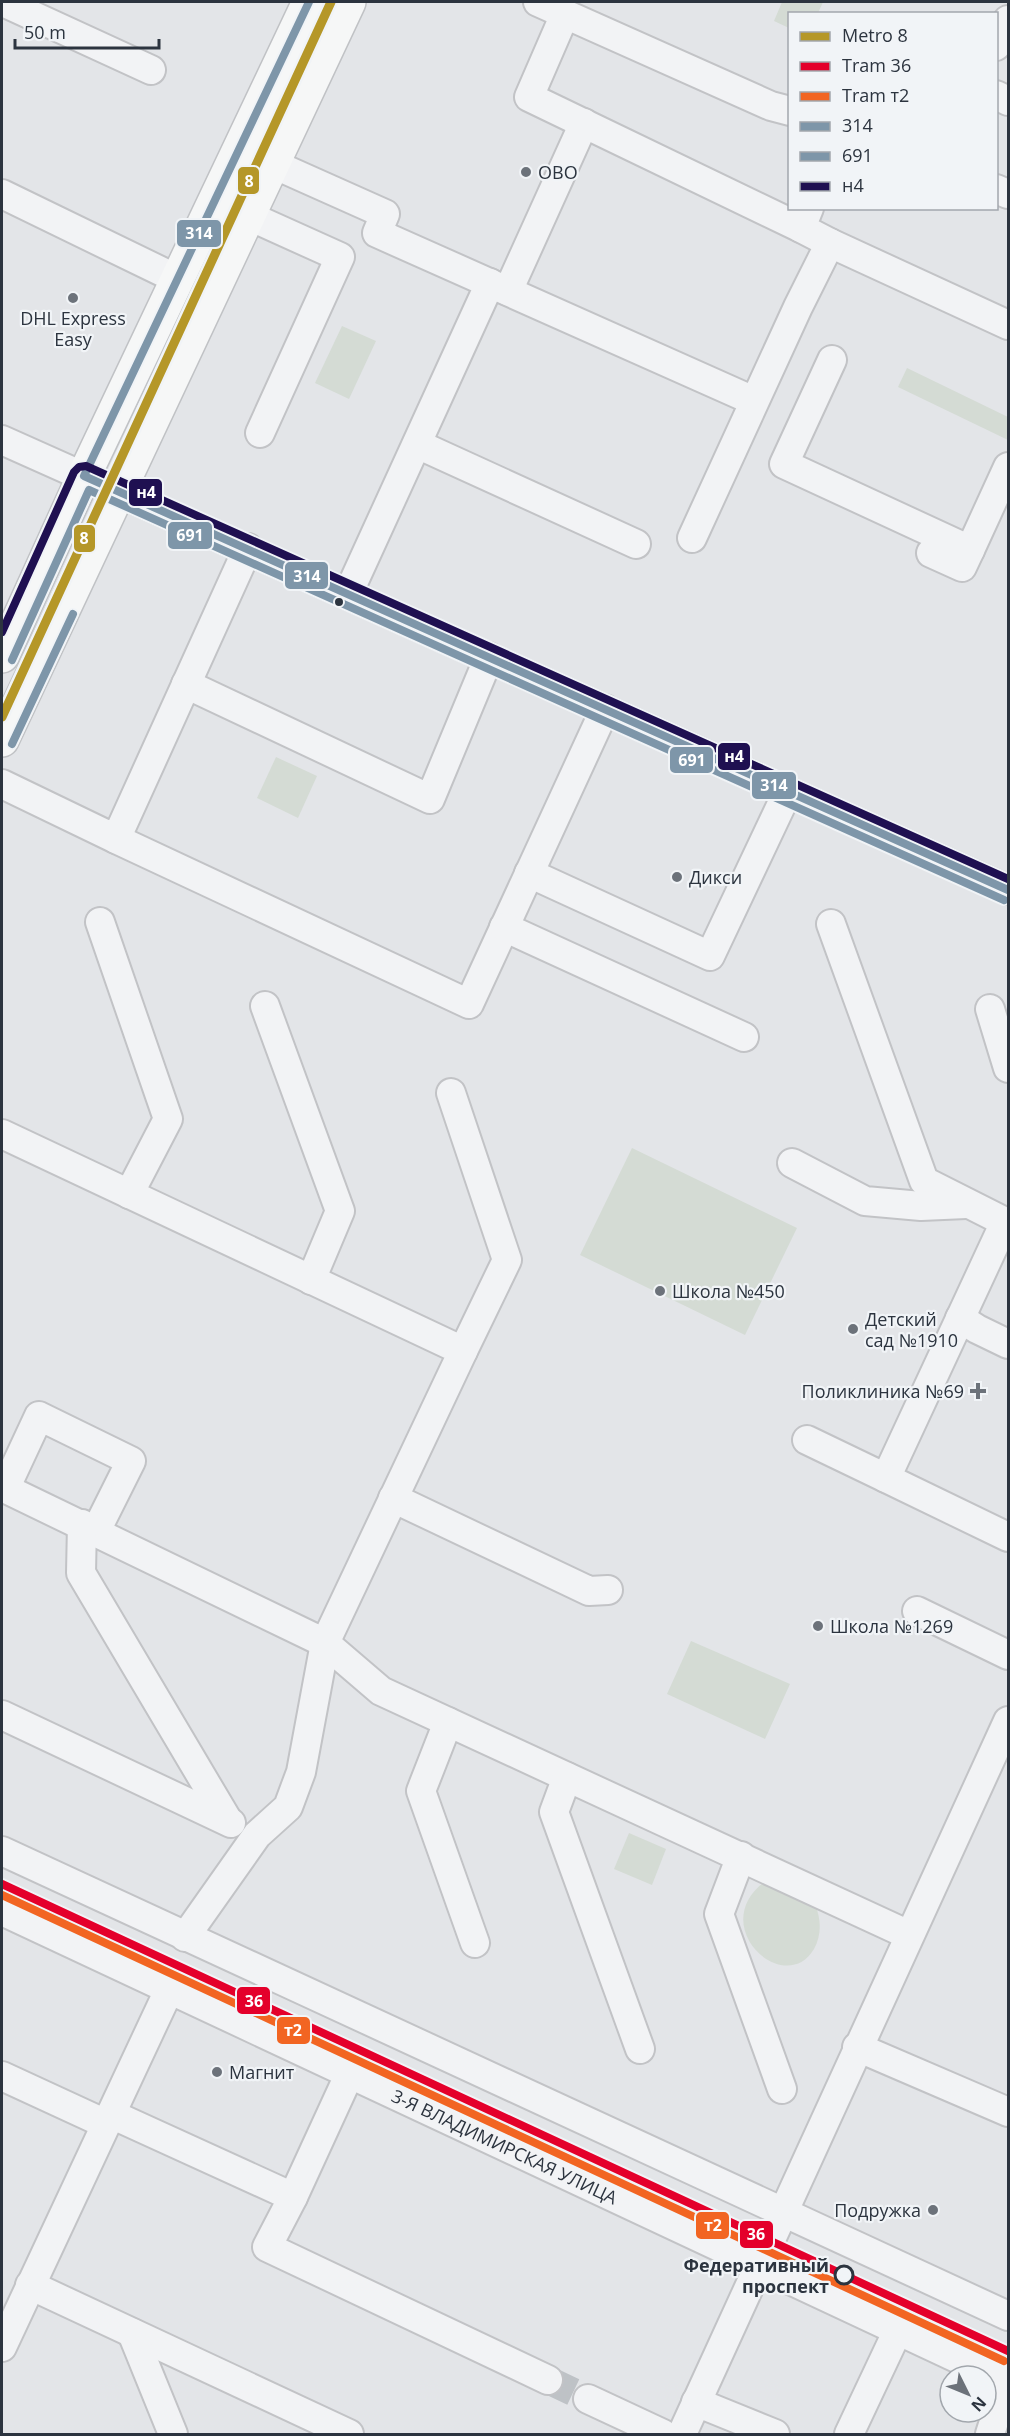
<svg xmlns="http://www.w3.org/2000/svg" width="1010" height="2436" font-family="'Open Sans',sans-serif">
	<style>
		.green { fill: #d4dbd4 }
		.lines { fill: none; stroke-linecap: round; stroke-linejoin: round }
		.minor-tunnel { stroke: #bec2c6; stroke-width: 28; stroke-dasharray: 28 14; stroke-linecap: butt }
		.minor-casing { stroke: #c2c3c6; stroke-width: 32 }
		.major-casing { stroke: #c0c2c5; stroke-width: 36 }
		.minor { stroke: #f2f3f5; stroke-width: 28 }
		.major { stroke: #f6f7f7; stroke-width: 33 }
		.bus-1-casing { stroke: #f1f4f7; stroke-width: 12 }
		.bus-2-casing { stroke: #f1f4f7; stroke-width: 12 }
		.bus-3-casing { stroke: #f1f4f7; stroke-width: 12 }
		.bus-1 { stroke: #7e96a9; stroke-width: 8 }
		.bus-2 { stroke: #7e96a9; stroke-width: 8 }
		.bus-3 { stroke: #1f1051; stroke-width: 8 }
		.tram-1-casing { stroke: #f1f4f7; stroke-width: 12 }
		.tram-2-casing { stroke: #f1f4f7; stroke-width: 12 }
		.tram-1 { stroke: #e4002b; stroke-width: 8 }
		.tram-2 { stroke: #f26522; stroke-width: 8 }
		.metro-1-casing { stroke: #f1f4f7; stroke-width: 14 }
		.metro-1 { stroke: #b59728; stroke-width: 9 }
		.poi-dot { fill: #6c727a; stroke: #f1f4f7; stroke-width: 2 }
		.bus-dot { fill: #2c343f; stroke: #f1f4f7; stroke-width: 2 }
		.stop-dot { fill: #f1f4f7; stroke: #2c343f; stroke-width: 3 }
		.labels { text-anchor: middle; dominant-baseline: central; stroke-width: 4.5; stroke-linejoin: round; paint-order: stroke }
		.poi-label { font-size: 18px; fill: #2c343f; stroke: #f1f4f7; text-anchor: start }
		.street-label { font-size: 18px; fill: #2c343f; stroke: #f1f4f7 }
		.stop-label { font-size: 18px; font-weight: bold; fill: #2c343f; stroke: #f1f4f7; text-anchor: end }
		.line-badge { stroke: #f1f4f7; stroke-width: 2 }
		.badge-label { font-size: 16px; text-anchor: middle; font-weight: bold; fill: #fff }
	</style>
	<rect width="100%" height="100%" fill="#e3e5e8"/>
	<g class="green">
		<path d="M782,2H823L818,13L790,14L789,28L774,21Z"/>
		<path d="M342,326L376,341L349,399L315,383Z"/>
		<path d="M907,368L1008,417V440L898,387Z"/>
		<path d="M276,757L317,776L298,818L257,798Z"/>
		<path d="M632,1148L797,1228L745,1335L580,1255Z"/>
		<path d="M691,1641L790,1684L765,1739L667,1694Z"/>
		<path d="M629,1833L666,1849L652,1885L614,1869Z"/>
		<path d="M764,1882L815,1904C821,1919 822,1934 814,1949C785,1998 706,1927 764,1882Z"/>
	</g>
	<g class="lines">
		<path class="minor-tunnel" d="M548,2380L588,2399"/>
		<g class="minor-casing">
			<g id="minor">
				<path d="M3,2L151,70"/>
				<path d="M538,2L771,106L790,111"/>
				<path d="M565,14L529,97L801,228"/>
				<path d="M996,46L1008,20"/>
				<path d="M996,95L1008,101"/>
				<path d="M273,164L385,214L377,233L754,401"/>
				<path d="M996,189L1008,194"/>
				<path d="M2,194L179,280"/>
				<path d="M249,216L340,257L260,433"/>
				<path d="M830,243L1008,325"/>
				<path d="M508,291L584,123"/>
				<path d="M832,360L784,464L970,550L962,567L931,553"/>
				<path d="M2,440L1008,890"/>
				<path d="M417,444L636,544"/>
				<path d="M692,538L798,307L830,243L801,228L809,208"/>
				<path d="M970,550L1008,467"/>
				<path d="M348,594L490,283"/>
				<path d="M186,684L430,799L489,657"/>
				<path d="M2,784L116,839L248,548"/>
				<path d="M116,839L469,1004L605,709"/>
				<path d="M529,873L710,956L788,791"/>
				<path d="M100,922L168,1119L129,1194"/>
				<path d="M831,924L924,1181L1005,1222"/>
				<path d="M504,927L744,1037"/>
				<path d="M265,1006L340,1211L311,1280"/>
				<path d="M990,1009L1008,1068"/>
				<path d="M451,1093L507,1260L463,1351"/>
				<path d="M2,1134L463,1351L325,1643L301,1772L288,1807L257,1835L185,1937"/>
				<path d="M792,1163L865,1201L921,1206L966,1204"/>
				<path d="M1008,1224L1005,1222L886,1478L1008,1537"/>
				<path d="M960,1318L977,1329L1008,1344"/>
				<path d="M807,1440L886,1478"/>
				<path d="M2,1487L325,1643L381,1691L909,1935"/>
				<path d="M5,1489L39,1416L131,1461L96,1531"/>
				<path d="M393,1498L589,1591L608,1590"/>
				<path d="M82,1524L81,1573L228,1821"/>
				<path d="M917,1611L1008,1655"/>
				<path d="M2,1715L231,1823"/>
				<path d="M448,1722L421,1791L475,1943"/>
				<path d="M567,1777L554,1812L640,2049"/>
				<path d="M2,1851L1008,2316"/>
				<path d="M741,1856L719,1914L782,2089"/>
				<path id="s1" d="M2,1911L1008,2382"/>
				<path d="M857,2047L1008,2112"/>
				<path d="M2,2076L106,2124"/>
				<path d="M111,2114L293,2197L349,2075"/>
				<path d="M293,2197L267,2247L548,2380"/>
				<path d="M30,2285L349,2434"/>
				<path d="M132,2333L173,2434"/>
				<path d="M2,2347L169,1990"/>
				<path d="M588,2399L663,2434"/>
				<path d="M696,2402L775,2434"/>
				<path d="M682,2434L1008,1721"/>
				<path d="M849,2434L898,2330"/>
				<path d="M990,2434L1007,2381"/>
			</g>
		</g>
		<g class="major-casing">
			<g id="major">
				<path d="M2,656L84,476L309,2"/>
				<path d="M2,740L349,2"/>
			</g>
		</g>
		<use href="#minor" class="minor"/>
		<use href="#major" class="major"/>
		<g class="bus-1-casing">
			<path id="bus-1" d="M309,2L84,476L1008,890"/>
		</g>
		<g class="bus-2-casing">
			<g id="bus-2">
				<path d="M12,660L89,490L1004,900"/>
				<path d="M12,744L73,614"/>
			</g>
		</g>
		<g class="bus-3-casing">
			<g id="bus-3">
				<path d="M2,632L74,472L79,467L86,466L1008,879"/>
				<path d="M2,716L53,606"/>
			</g>
		</g>
		<use href="#bus-1" class="bus-1"/>
		<use href="#bus-2" class="bus-2"/>
		<use href="#bus-3" class="bus-3"/>
		<g class="tram-1-casing">
			<path id="tram-1" d="M2,1884L1008,2351"/>
		</g>
		<g class="tram-2-casing">
			<path id="tram-2" d="M2,1895L1004,2361"/>
		</g>
		<use href="#tram-1" class="tram-1"/>
		<use href="#tram-2" class="tram-2"/>
		<g class="metro-1-casing">
			<path id="metro-1" d="M2,717L331,2"/>
		</g>
		<use href="#metro-1" class="metro-1"/>
	</g>
	<g class="poi-dot">
		<circle cx="526" cy="172" r="6"/>
		<circle cx="73" cy="298" r="6"/>
		<circle cx="677" cy="877" r="6"/>
		<circle cx="660" cy="1291" r="6"/>
		<circle cx="853" cy="1329" r="6"/>
		<path d="M975 1382h6v6h6v6h-6v6h-6v-6h-6v-6h6z"/>
		<circle cx="818" cy="1626" r="6"/>
		<circle cx="217" cy="2072" r="6"/>
		<circle cx="933" cy="2210" r="6"/>
	</g>
	<circle class="bus-dot" cx="339" cy="602" r="5"/>
	<circle class="stop-dot" cx="844" cy="2275" r="9"/>
	<g class="labels">
		<g class="poi-label">
			<text x="538" y="172">ОВО</text>
			<text x="73" y="318" text-anchor="middle">DHL Express<tspan x="73" dy="21">Easy</tspan></text>
			<text x="689" y="877">Дикси</text>
			<text x="672" y="1291">Школа №450</text>
			<text x="865" y="1319">Детский<tspan x="865" dy="21">сад №1910</tspan></text>
			<text x="964" y="1391" text-anchor="end">Поликлиника №69</text>
			<text x="830" y="1626">Школа №1269</text>
			<text x="229" y="2072">Магнит</text>
			<text x="921" y="2210" text-anchor="end">Подружка</text>
		</g>
		<g class="street-label">
			<text stroke="none"><textPath href="#s1" startOffset="555">3-Я ВЛАДИМИРСКАЯ УЛИЦА</textPath></text>
		</g>
		<g class="stop-label">
			<text x="829" y="2265">Федеративный<tspan x="829" dy="21">проспект</tspan></text>
		</g>
	</g>
	<g class="line-badge">
		<rect x="237" y="166" width="23" height="29" rx="6" fill="#b59728"/>
		<rect x="176" y="219" width="46" height="29" rx="6" fill="#7e96a9"/>
		<rect x="128" y="478" width="35" height="29" rx="6" fill="#1f1051"/>
		<rect x="167" y="521" width="46" height="29" rx="6" fill="#7e96a9"/>
		<rect x="73" y="524" width="23" height="29" rx="6" fill="#b59728"/>
		<rect x="284" y="561" width="45" height="29" rx="6" fill="#7e96a9"/>
		<rect x="717" y="742" width="34" height="29" rx="6" fill="#1f1051"/>
		<rect x="669" y="746" width="45" height="28" rx="6" fill="#7e96a9"/>
		<rect x="751" y="771" width="46" height="29" rx="6" fill="#7e96a9"/>
		<rect x="236" y="1986" width="35" height="29" rx="6" fill="#e4002b"/>
		<rect x="276" y="2016" width="35" height="29" rx="6" fill="#f26522"/>
		<rect x="695" y="2211" width="35" height="29" rx="6" fill="#f26522"/>
		<rect x="739" y="2220" width="35" height="29" rx="6" fill="#e4002b"/>
	</g>
	<g class="badge-label">
		<text x="249" y="187">8</text>
		<text x="199" y="239">314</text>
		<text x="146" y="498">н4</text>
		<text x="190" y="541">691</text>
		<text x="84" y="544">8</text>
		<text x="307" y="582">314</text>
		<text x="734" y="762">н4</text>
		<text x="692" y="766">691</text>
		<text x="774" y="791">314</text>
		<text x="254" y="2007">36</text>
		<text x="293" y="2036">т2</text>
		<text x="713" y="2231">т2</text>
		<text x="756" y="2240">36</text>
	</g>
	<rect width="1010" height="2436" fill="none" stroke="#2c343f" stroke-width="6"/>
	<rect x="788" y="12" width="210" height="198" fill="#f1f4f7" stroke="#a2a7ad" stroke-width="1.5"/>
	<rect x="800" y="32" width="30" height="9" fill="#b59728" stroke="#a2a7ad" stroke-width="1.5"/>
	<text x="842" y="42" font-size="18" fill="#2c343f">Metro 8</text>
	<rect x="800" y="62" width="30" height="9" fill="#e4002b" stroke="#a2a7ad" stroke-width="1.5"/>
	<text x="842" y="72" font-size="18" fill="#2c343f">Tram 36</text>
	<rect x="800" y="92" width="30" height="9" fill="#f26522" stroke="#a2a7ad" stroke-width="1.5"/>
	<text x="842" y="102" font-size="18" fill="#2c343f">Tram т2</text>
	<rect x="800" y="122" width="30" height="9" fill="#7e96a9" stroke="#a2a7ad" stroke-width="1.5"/>
	<text x="842" y="132" font-size="18" fill="#2c343f">314</text>
	<rect x="800" y="152" width="30" height="9" fill="#7e96a9" stroke="#a2a7ad" stroke-width="1.5"/>
	<text x="842" y="162" font-size="18" fill="#2c343f">691</text>
	<rect x="800" y="182" width="30" height="9" fill="#1f1051" stroke="#a2a7ad" stroke-width="1.5"/>
	<text x="842" y="192" font-size="18" fill="#2c343f">н4</text>
	<g transform="translate(968 2394) rotate(133)"><circle r="28" fill="#f1f4f7" stroke="#a2a7ad" stroke-width="1.5"/>
	<path d="M0-4.5L10 22L0 15L-10 22Z" fill="#6c727a"/>
	<text y="-9" font-size="16" font-weight="bold" text-anchor="middle" fill="#2c343f">N</text>
	</g>
	<path d="M15 39v9h144v-9" fill="none" stroke="#2c343f" stroke-width="3"/>
	<text x="24" y="39" font-size="18" fill="#2c343f" stroke="#f1f4f7" stroke-width="4.5" paint-order="stroke">50 m</text>
</svg>
